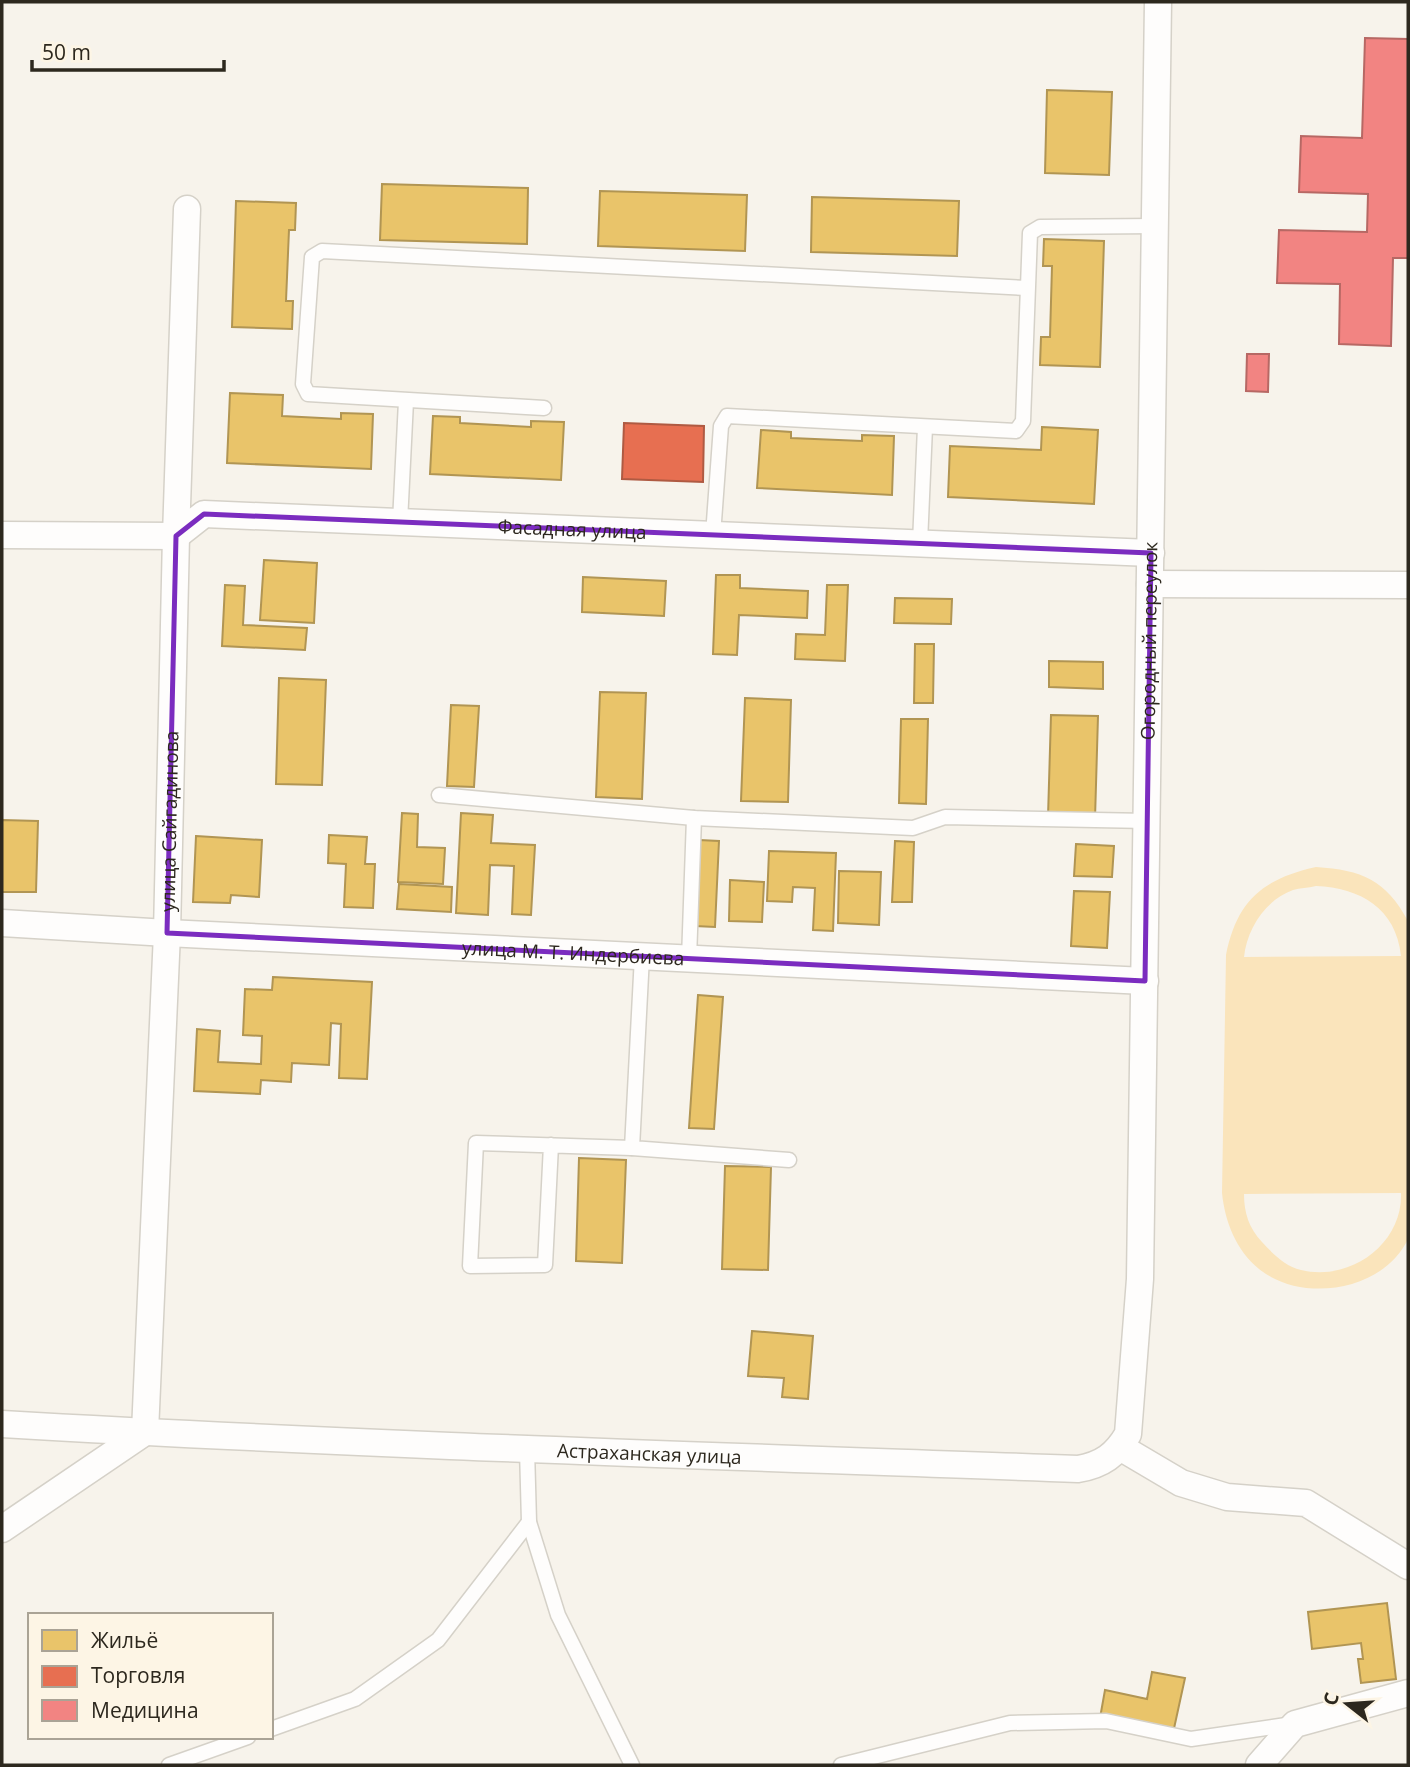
<svg xmlns="http://www.w3.org/2000/svg" width="1410" height="1767" font-family="'Open Sans',sans-serif">
	<style>
		.green { fill: #fae4bb; fill-rule: evenodd }
		.homes { fill: #e9c46a; stroke: #b19553; stroke-width: 2 }
		.shops { fill: #e76f51; stroke: #af5a42; stroke-width: 2 }
		.health { fill: #f28482; stroke: #b76864; stroke-width: 2 }
		.lines { fill: none; stroke-linecap: round; stroke-linejoin: round }
		.lane-casing { stroke: #d5d1c8; stroke-width: 17 }
		.street-casing { stroke: #d5d1c8; stroke-width: 29 }
		.lane { stroke: #fefdfc; stroke-width: 14 }
		.street { stroke: #fefdfc; stroke-width: 26 }
		.marked { fill: none; stroke: #7b2cbf; stroke-width: 5; stroke-linejoin: round }
		.labels { text-anchor: middle; dominant-baseline: central; stroke-width: 7; stroke-linejoin: round; paint-order: stroke }
		.street-label { font-size: 19px; fill: #2d281e; stroke: #fdf5e5 }
	</style>
	<rect width="100%" height="100%" fill="#f7f3eb"/>
	<path class="green" d="M1316,867C1362,870 1386,880 1408,921V1239C1384,1291 1302,1304 1259,1269C1236,1250 1225,1222 1222,1193L1226,955C1237,900 1263,879 1316,867ZM1316,886C1360,888 1396,908 1401,956L1244,957C1247,929 1265,900 1293,890C1300,888 1308,888 1316,886ZM1401,1193C1403,1244 1350,1282 1301,1270C1285,1266 1273,1254 1262,1242C1249,1228 1244,1213 1244,1194Z"/>
	<g class="homes">
		<path d="M1047,90L1112,92L1109,175L1045,173Z"/>
		<path d="M382,184L528,188L527,244L380,240Z"/>
		<path d="M600,191L747,195L745,251L598,246Z"/>
		<path d="M812,197L959,201L957,256L811,252Z"/>
		<path d="M236,201L296,203L295,230H289L286,301H293L292,329L232,327Z"/>
		<path d="M1044,239L1104,241L1100,367L1040,365L1041,337H1050L1052,266H1043Z"/>
		<path d="M230,393L283,395L282,416L341,419V413L373,414L371,469L227,463Z"/>
		<path d="M433,416L460,417V423L531,427V421L564,422L561,480L430,474Z"/>
		<path d="M1042,427L1098,430L1094,504L948,497L950,446L1041,450Z"/>
		<path d="M761,430L791,432V438L862,441V435L894,436L892,495L757,488Z"/>
		<path d="M264,560L317,563L314,623L260,620Z"/>
		<path d="M716,575H740V588L808,591L807,618L739,615L737,655L713,654Z"/>
		<path d="M583,577L666,581L664,616L582,612Z"/>
		<path d="M225,585L245,586L243,625L307,628L305,650L222,646Z"/>
		<path d="M827,585H848L845,661L795,659L796,634L825,635Z"/>
		<path d="M895,598L952,599L951,624L894,623Z"/>
		<path d="M915,644H934L933,703H914Z"/>
		<path d="M1049,661L1103,662V689L1049,687Z"/>
		<path d="M279,678L326,680L322,785L276,784Z"/>
		<path d="M600,692L646,693L642,799L596,797Z"/>
		<path d="M745,698L791,700L788,802L741,801Z"/>
		<path d="M451,705L479,706L474,787L447,786Z"/>
		<path d="M1051,715L1098,716L1095,819L1048,817Z"/>
		<path d="M901,719H928L926,804L899,803Z"/>
		<path d="M402,813L418,814L417,847L445,848L443,884L398,882Z"/>
		<path d="M461,813L493,815L491,843L535,845L531,915L512,914L514,866L490,865L488,915L456,913Z"/>
		<path d="M2,820L38,821L36,892H2Z"/>
		<path d="M329,835L367,837L365,864H375L373,908L344,907L346,864L328,863Z"/>
		<path d="M196,836L262,840L259,897L231,895L230,903L193,902Z"/>
		<path d="M699,840L719,841L715,927L695,926Z"/>
		<path d="M895,841L914,842L912,902H892Z"/>
		<path d="M1076,844L1114,846L1112,877L1074,876Z"/>
		<path d="M769,851L836,853L833,931L813,930L815,888L793,887L792,902L767,901Z"/>
		<path d="M839,871L881,872L879,925L838,923Z"/>
		<path d="M730,880L764,882L762,922L729,921Z"/>
		<path d="M399,884L452,887L451,912L397,909Z"/>
		<path d="M1074,891L1110,892L1107,948L1071,946Z"/>
		<path d="M273,977L372,982L367,1079L339,1078L341,1024L331,1023L329,1065L292,1063L291,1082L261,1080L260,1094L194,1091L197,1029L220,1031L218,1062L261,1064L262,1036L243,1035L245,989L272,990Z"/>
		<path d="M698,995L723,997L714,1129L689,1128Z"/>
		<path d="M579,1158L626,1160L622,1263L576,1261Z"/>
		<path d="M725,1166L771,1167L768,1270L722,1269Z"/>
		<path d="M752,1331L813,1336L808,1399L782,1397L784,1378L748,1376Z"/>
		<path d="M1387,1603L1396,1679L1361,1683L1358,1659H1363L1361,1643L1312,1649L1308,1612Z"/>
		<path d="M1152,1672L1185,1678L1173,1733L1100,1718L1105,1690L1147,1699Z"/>
	</g>
	<path class="shops" d="M624,423L704,426L703,482L622,479Z"/>
	<g class="health">
		<path d="M1365,38L1408,39V258H1393L1391,346L1339,344L1340,284L1277,283L1279,230L1367,232L1368,194L1299,192L1301,136L1362,138Z"/>
		<path d="M1247,354H1269L1268,392L1246,391Z"/>
	</g>
	<g class="lines">
		<g class="lane-casing">
			<g id="lane">
				<path d="M544,408L308,394L303,384L312,257L322,251L1027,288"/>
				<path d="M400,522L406,401"/>
				<path d="M713,535L721,426L727,416L1016,431L1023,421L1030,233L1040,227L1155,226"/>
				<path d="M920,543L925,427"/>
				<path d="M439,795L694,818L913,828L945,817L1148,821"/>
				<path d="M642,956L632,1148L789,1160"/>
				<path d="M689,959L694,818"/>
				<path d="M551,1145L545,1265L470,1266L476,1143L632,1148"/>
				<path d="M527,1449L529,1522L558,1615L632,1765"/>
				<path d="M271,1729L355,1699L438,1640L529,1522"/>
				<path d="M169,1765L248,1737"/>
				<path d="M841,1765L1010,1723L1106,1721L1191,1739L1293,1724"/>
			</g>
		</g>
		<g class="street-casing">
			<g id="street">
				<path id="s1" d="M2,535L176,536L204,514L1151,553"/>
				<path d="M1150,584L1408,585"/>
				<path id="s2" d="M2,923L167,933L1145,981"/>
				<path id="s3" d="M2,1424C360,1445 719,1456 1078,1469C1102,1465 1116,1455 1128,1434L1140,1279L1158,2"/>
				<path d="M1120,1447L1181,1483L1227,1497L1306,1503L1408,1566"/>
				<path id="s4" d="M2,1529L145,1432L167,933L176,536L187,209"/>
				<path d="M1259,1765L1295,1724L1408,1693"/>
			</g>
		</g>
		<use href="#lane" class="lane"/>
		<use href="#street" class="street"/>
	</g>
	<path class="marked" d="M204,514L1151,553L1145,981L167,933L176,536Z"/>
	<g class="labels">
		<g class="street-label">
			<text stroke="none"><textPath href="#s1" startOffset="578">Фасадная улица</textPath></text>
			<text stroke="none"><textPath href="#s3" startOffset="1934">Огородный переулок</textPath></text>
			<text stroke="none"><textPath href="#s4" startOffset="784">улица Сайгадинова</textPath></text>
			<text stroke="none"><textPath href="#s2" startOffset="572">улица М. Т. Индербиева</textPath></text>
			<text stroke="none"><textPath href="#s3" startOffset="648">Астраханская улица</textPath></text>
		</g>
	</g>
	<rect width="1410" height="1767" fill="none" stroke="#2d281e" stroke-width="7"/>
	<rect x="28" y="1613" width="245" height="126" fill="#fdf5e5" stroke="#aaa395" stroke-width="2"/>
	<rect x="42" y="1630" width="35" height="21" fill="#e9c46a" stroke="#aaa395" stroke-width="2"/>
	<text x="91" y="1648" font-size="21" fill="#2d281e">Жильё</text>
	<rect x="42" y="1666" width="35" height="21" fill="#e76f51" stroke="#aaa395" stroke-width="2"/>
	<text x="91" y="1683" font-size="21" fill="#2d281e">Торговля</text>
	<rect x="42" y="1700" width="35" height="21" fill="#f28482" stroke="#aaa395" stroke-width="2"/>
	<text x="91" y="1718" font-size="21" fill="#2d281e">Медицина</text>
	<g transform="translate(1347 1704) rotate(287)" stroke="#fdf5e5" stroke-width="5" paint-order="stroke">
	<path d="M0-5L12 26L0 18L-12 26Z" fill="#2d281e"/>
	<text y="-10" font-size="19" font-weight="bold" text-anchor="middle" fill="#2d281e">С</text>
	</g>
	<path d="M32 60v10h192v-10" fill="none" stroke="#2d281e" stroke-width="3.5"/>
	<text x="42" y="60" font-size="21" fill="#2d281e" stroke="#fdf5e5" stroke-width="5" paint-order="stroke">50 m</text>
</svg>
